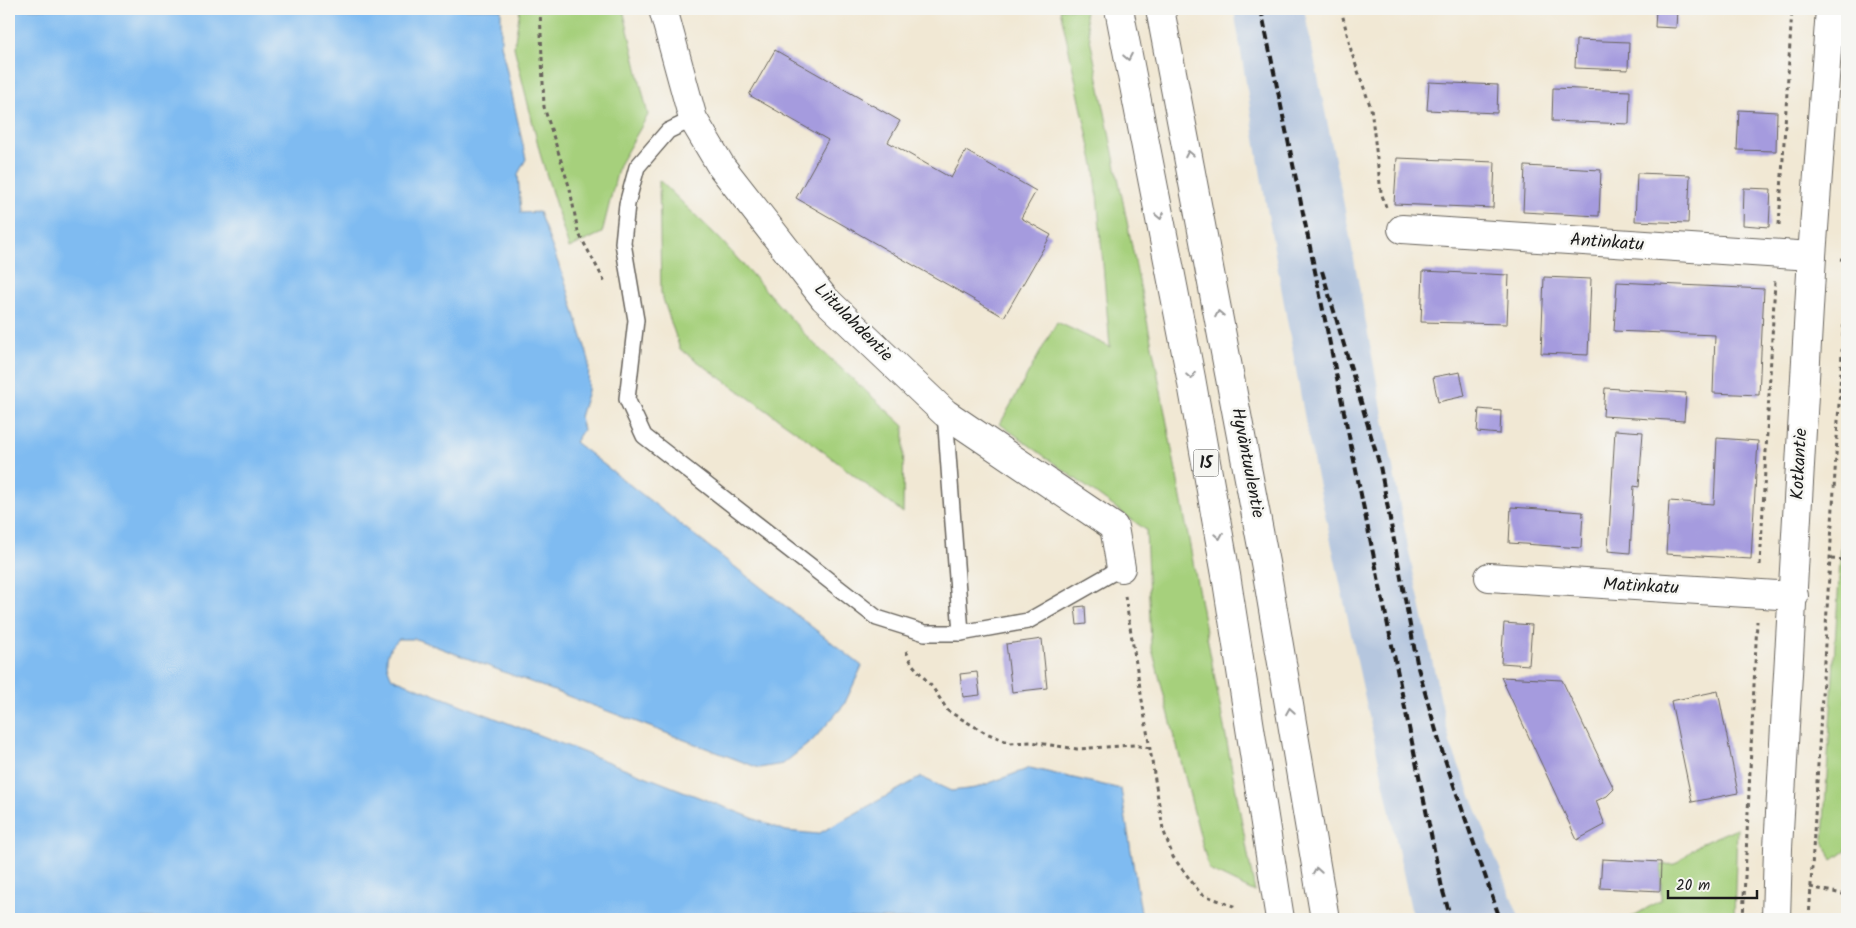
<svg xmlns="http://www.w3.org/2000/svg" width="1856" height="928" font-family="Kalam,sans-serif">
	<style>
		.industrial { fill: #b5c6de }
		.green { fill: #a6d07c; stroke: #61764c }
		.water { fill: #7fbbf1; stroke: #4e6c86 }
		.building { fill: #a59bde }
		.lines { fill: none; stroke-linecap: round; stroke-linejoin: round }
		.service-casing { stroke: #67635c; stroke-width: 18 }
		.minor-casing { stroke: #67635c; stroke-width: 30 }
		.tertiary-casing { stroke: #67635c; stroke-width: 30 }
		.trunk-casing { stroke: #67635c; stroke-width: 30 }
		.path { stroke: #67635c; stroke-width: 3; stroke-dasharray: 4 4; stroke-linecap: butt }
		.service { stroke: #fff; stroke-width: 15 }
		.minor { stroke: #fff; stroke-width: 28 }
		.tertiary { stroke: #fff; stroke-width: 28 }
		.trunk { stroke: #fff; stroke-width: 28 }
		.rail { stroke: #1c1c1c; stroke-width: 4; stroke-dasharray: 8 4; stroke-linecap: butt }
		.oneway { stroke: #999 }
		.labels { text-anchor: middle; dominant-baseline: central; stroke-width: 5; stroke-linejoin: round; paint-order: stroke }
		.shield { fill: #f6f6f2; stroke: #5d5d5c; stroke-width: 1 }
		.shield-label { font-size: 16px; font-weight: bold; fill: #1c1c1c }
		.street-label { font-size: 18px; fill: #1c1c1c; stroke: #f6f6f2 }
	</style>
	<rect width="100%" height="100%" fill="#f6f6f2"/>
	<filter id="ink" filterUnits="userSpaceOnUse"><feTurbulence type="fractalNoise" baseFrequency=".02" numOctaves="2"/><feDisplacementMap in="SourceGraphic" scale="10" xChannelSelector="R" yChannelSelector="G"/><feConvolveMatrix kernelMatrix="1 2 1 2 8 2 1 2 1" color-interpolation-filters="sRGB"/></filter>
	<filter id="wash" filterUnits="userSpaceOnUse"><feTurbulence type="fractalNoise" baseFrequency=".0096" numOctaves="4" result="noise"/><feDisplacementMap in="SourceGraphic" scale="20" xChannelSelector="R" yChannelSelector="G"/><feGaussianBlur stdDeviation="1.12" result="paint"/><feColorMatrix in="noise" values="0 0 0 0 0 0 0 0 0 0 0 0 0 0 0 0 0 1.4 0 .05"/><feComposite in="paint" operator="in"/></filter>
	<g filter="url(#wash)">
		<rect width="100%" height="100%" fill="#f1e8d4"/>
		<path class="industrial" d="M1234,9H1304L1340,184L1408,548L1450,743L1520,919H1415L1411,909L1308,436L1261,176Z"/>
		<g class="green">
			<path d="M520,9H623L648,115L619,165L602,233L569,248L541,157L514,47Z"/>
			<path d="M1060,9H1084L1157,370L1255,892L1209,870L1151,645L1146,530L1000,424L1057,322L1110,347L1095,170Z"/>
			<path d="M659,180L720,239L810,340L904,426L903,513L807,439L680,349L661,293Z"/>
			<path d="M1847,448V850L1832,861L1823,839Z"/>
			<path d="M1737,828L1734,919H1628L1661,900V865L1675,864L1700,844Z"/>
		</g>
		<path class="water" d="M9,9H501V44L526,159L518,174L521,213L539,212L566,284L589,360L588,391L580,417L583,430L575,442L862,666L844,705L813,740L783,764L759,768L416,639H399C385,651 384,662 392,678L786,831L818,834L921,777L951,791L976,788L1030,768L1121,789L1142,919H9Z"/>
		<g id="blocks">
			<g class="building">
				<path d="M1656,9H1677L1676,28L1655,27Z"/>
				<path d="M1576,40L1629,42L1628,70L1575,68Z"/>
				<path d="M775,50L900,121L888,142L951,178L966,151L1036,191L1021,218L1051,235L1004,317L796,198L828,140L749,95Z"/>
				<path d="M1429,82L1498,85L1497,113L1427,110Z"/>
				<path d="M1553,88L1630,91L1629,124L1552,121Z"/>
				<path d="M1739,110L1777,112L1776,151L1737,150Z"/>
				<path d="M1397,158L1495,162L1493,208L1394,204Z"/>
				<path d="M1525,166L1601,170L1599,216L1523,212Z"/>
				<path d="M1637,173L1690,175L1688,223L1635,221Z"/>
				<path d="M1744,188L1771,189L1769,227L1743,225Z"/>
				<path d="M1423,271L1509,275L1507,324L1421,322Z"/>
				<path d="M1544,277L1591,279L1588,355L1541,353Z"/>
				<path d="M1617,282L1764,289L1759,395L1713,393L1715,335L1614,331Z"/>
				<path d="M1460,372L1465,396L1438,402L1433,377Z"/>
				<path d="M1605,388L1686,393L1684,421L1603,416Z"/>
				<path d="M1479,409L1501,411L1500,434L1477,432Z"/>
				<path d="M1615,430L1643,432L1639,487L1634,486L1630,553L1608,551Z"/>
				<path d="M1717,438L1758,441L1751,559L1666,554L1669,501L1714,504Z"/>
				<path d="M1511,507L1583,512L1581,548L1509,543Z"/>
				<path d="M1085,606L1086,624L1077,625L1075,607Z"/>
				<path d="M1504,623L1532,625L1529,665L1501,663Z"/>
				<path d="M1042,639L1047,688L1012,692L1006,644Z"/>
				<path d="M977,672L980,695L963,697L960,674Z"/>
				<path d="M1501,677L1562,680L1614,789L1607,796L1596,801L1605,825L1577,840Z"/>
				<path d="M1718,691L1738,793L1692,802L1671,701Z"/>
				<path d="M1602,859L1661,862L1660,891L1600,888Z"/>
			</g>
		</g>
	</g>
	<g filter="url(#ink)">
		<use href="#blocks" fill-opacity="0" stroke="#67635c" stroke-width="1"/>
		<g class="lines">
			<g class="service-casing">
				<g id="service">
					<path d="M693,119L668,131L637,167L627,204L623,243L636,320L627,399L644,436L877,618L925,633H961L1028,621L1121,568"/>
					<path d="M945,413L961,633"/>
				</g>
			</g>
			<g class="minor-casing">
				<g id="minor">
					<path d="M663,9L693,119L721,166L824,298L945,413L1114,527L1121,568"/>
					<path d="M1402,229L1812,256"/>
					<path d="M1489,577L1794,596"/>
				</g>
			</g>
			<g class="tertiary-casing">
				<path id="tertiary" d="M1776,919L1778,848L1812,256L1830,9"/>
			</g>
			<g class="trunk-casing">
				<g id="trunk">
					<path d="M1119,9L1191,378L1226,575L1280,919"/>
					<path d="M1160,9L1266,568L1325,919"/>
				</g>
			</g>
			<g class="path">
				<path d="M540,9L544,107L570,189L578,232L605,282"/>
				<path d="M1341,9L1352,54L1371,108L1381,192L1386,207"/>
				<path d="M1779,225L1792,9"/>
				<path d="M1840,259L1847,260"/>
				<path d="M1831,559L1847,560"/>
				<path d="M1760,565L1775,281"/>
				<path d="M1125,596L1163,829L1173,857L1201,894L1236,907"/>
				<path d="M906,651L912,664L933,688L948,711L984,732L1010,743L1031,742L1077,749L1134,745L1150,748"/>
				<path d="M1810,887L1847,895"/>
				<path d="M1743,919L1757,621"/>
				<path d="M1809,919L1847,266"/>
			</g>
			<use href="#service" class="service"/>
			<use href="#minor" class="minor"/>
			<use href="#tertiary" class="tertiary"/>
			<use href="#trunk" class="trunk"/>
			<g class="rail">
				<path d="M1261,9L1442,888L1451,919"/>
				<path d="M1322,271L1380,466L1418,668L1441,748L1500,919"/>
			</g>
		</g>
		<defs><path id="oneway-chevron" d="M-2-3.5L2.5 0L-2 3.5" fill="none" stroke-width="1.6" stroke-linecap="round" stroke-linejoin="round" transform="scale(1.25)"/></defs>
		<g class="oneway">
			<use href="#oneway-chevron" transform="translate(1128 57) rotate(79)"/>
			<use href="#oneway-chevron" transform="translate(1189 154) rotate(-101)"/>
			<use href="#oneway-chevron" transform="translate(1160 216) rotate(79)"/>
			<use href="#oneway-chevron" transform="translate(1219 314) rotate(-101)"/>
			<use href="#oneway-chevron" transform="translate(1191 376) rotate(79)"/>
			<use href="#oneway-chevron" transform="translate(1219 536) rotate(80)"/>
			<use href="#oneway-chevron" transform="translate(1290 711) rotate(-99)"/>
			<use href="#oneway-chevron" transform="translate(1317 871) rotate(-99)"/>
		</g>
	</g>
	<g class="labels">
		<rect class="shield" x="1193.5" y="449.5" width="25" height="27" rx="4"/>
		<g class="shield-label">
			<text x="1206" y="463">15</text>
		</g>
		<g class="street-label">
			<text transform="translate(1607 243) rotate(4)">Antinkatu</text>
			<text transform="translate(853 323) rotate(45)">Liitulahdentie</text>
			<text transform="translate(1247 463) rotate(79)">Hyväntuulentie</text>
			<text transform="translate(1800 464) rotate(-87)">Kotkantie</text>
			<text transform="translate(1641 587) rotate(3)">Matinkatu</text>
		</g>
	</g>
	<rect width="1856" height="928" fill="none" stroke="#f6f6f2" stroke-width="30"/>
	<path d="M1668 890v8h89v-8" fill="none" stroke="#1c1c1c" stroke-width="2.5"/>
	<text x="1676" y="890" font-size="15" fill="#1c1c1c" stroke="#f6f6f2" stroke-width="4" paint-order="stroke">20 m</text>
</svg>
